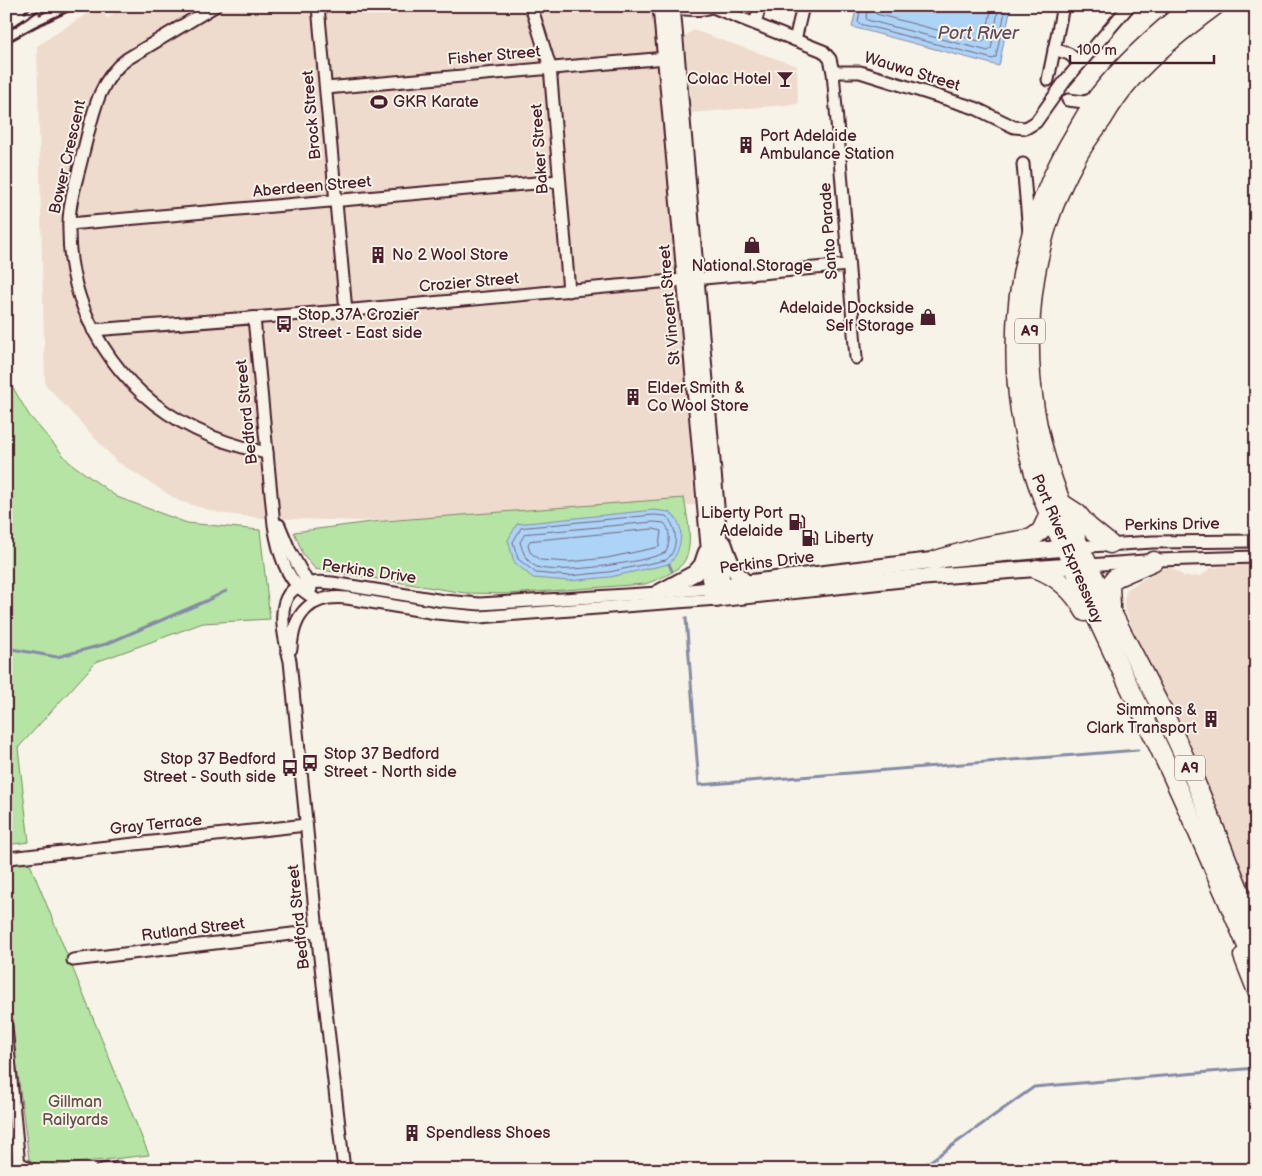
<svg xmlns="http://www.w3.org/2000/svg" width="1262" height="1176" font-family="'Balsamiq Sans',sans-serif">
	<style>
		.built { fill: #eedbcd }
		.green { fill: #b5e4a4; stroke: #808268 }
		.water { fill: #add3f7; stroke: #858ba5 }
		.lines { fill: none; stroke-linecap: round; stroke-linejoin: round }
		.shore { stroke: #72677d; stroke-width: 1 }
		.stream { stroke: #858ba5; stroke-width: 3 }
		.minor-casing { stroke: #4a1f2b; stroke-width: 15 }
		.major-casing { stroke: #4a1f2b; stroke-width: 19 }
		.highway-casing { stroke: #4a1f2b; stroke-width: 21 }
		.minor { stroke: #f7f3e8; stroke-width: 11 }
		.major { stroke: #f7f3e8; stroke-width: 15 }
		.highway { stroke: #f7f3e8; stroke-width: 18 }
		.rail { stroke: #4a1f2b; stroke-width: 3 }
		.labels { text-anchor: middle; dominant-baseline: central; stroke-width: 4; stroke-linejoin: round; paint-order: stroke }
		.shield { fill: #f7f3e8; stroke: #7e5f64; stroke-width: 1 }
		.shield-label { font-size: 15px; font-weight: bold; fill: #4a1f2b }
		.street-label { font-size: 16px; fill: #4a1f2b; stroke: #f7f3e8 }
		.poi-label { font-size: 16px; fill: #4a1f2b; stroke: #f7f3e8; text-anchor: start }
		.park-label { font-size: 16px; fill: #655049; stroke: #f7f3e8 }
		.water-label { font-size: 18px; font-style: italic; fill: #634c5e; stroke: #f7f3e8 }
	</style>
	<rect width="100%" height="100%" fill="#f7f3e8"/>
	<filter id="ink" filterUnits="userSpaceOnUse"><feTurbulence type="fractalNoise" baseFrequency=".02" numOctaves="2"/><feDisplacementMap in="SourceGraphic" scale="10" xChannelSelector="R" yChannelSelector="G"/><feConvolveMatrix kernelMatrix="1 2 1 2 8 2 1 2 1" color-interpolation-filters="sRGB"/></filter>
	<g filter="url(#ink)">
		<g class="built">
			<path d="M124,6H654L695,505L359,521L260,518L219,513L179,501L116,461L45,384L37,46L94,9L101,8L107,18Z"/>
			<path d="M693,30L797,66L798,104L691,113L685,37Z"/>
			<path d="M1256,564V912L1124,608V598L1127,589L1161,569L1172,568L1185,577L1201,576L1211,568Z"/>
		</g>
		<g class="green">
			<path d="M6,376L29,415L69,462L117,497L187,523L260,530L270,619L203,623L96,662L18,748L29,842L6,845Z"/>
			<path d="M684,498C687,517 694,543 685,560C680,571 657,580 645,584L509,594L465,593L315,569L303,554L294,532L371,522Z"/>
			<path d="M13,863L30,864L149,1155L39,1167L29,1159L6,984V867Z"/>
		</g>
		<g class="water">
			<path d="M857,6H1011L999,66L852,27Z"/>
			<path d="M654,510L669,512C671,514 676,517 677,520C685,533 679,555 669,564L610,577L569,581L533,578L514,562L508,540L517,524Z"/>
		</g>
		<g class="lines">
			<g class="shore">
				<path d="M861,6L858,22L860,24L993,59L996,57L1006,6"/>
				<path d="M868,6L866,17L867,20L988,51L991,49L999,6"/>
				<path d="M875,6V12L876,14L983,42L985,40L992,6"/>
				<path d="M654,515L666,516C678,527 679,550 666,560L609,572L569,576L536,573L518,559L513,542L521,528Z"/>
				<path d="M654,522L664,523C671,529 670,543 666,552C650,562 554,575 537,567C526,562 523,552 520,542L525,534Z"/>
				<path d="M654,529L661,531L659,547L607,558L569,562L540,560L530,552L528,544L530,541Z"/>
			</g>
			<g class="stream">
				<path d="M669,564L672,571"/>
				<path d="M686,618L699,785L1138,750"/>
				<path d="M6,648L57,657L106,644L206,601L226,591"/>
				<path d="M918,1170L1034,1087L1256,1068"/>
			</g>
			<g class="minor-casing">
				<g id="minor">
					<path d="M215,6L127,59C97,80 92,120 83,153C78,176 69,200 69,224C67,311 117,391 195,429C217,440 243,448 267,453"/>
					<path d="M318,6L346,311"/>
					<path d="M531,6L550,67L569,291"/>
					<path d="M675,6L677,9C688,8 700,12 710,7"/>
					<path d="M710,6L823,51L830,59L833,72L856,358"/>
					<path d="M755,23L760,6"/>
					<path d="M795,40L803,6"/>
					<path d="M1054,49L1069,54L1080,63"/>
					<path d="M833,72H860L975,108L1014,127L1026,128L1036,122L1065,81L1129,6"/>
					<path d="M1048,80L1063,6"/>
					<path d="M326,88L666,58"/>
					<path d="M1068,100L1084,102L1097,98"/>
					<path d="M1023,164L1029,232"/>
					<path d="M69,224L559,181"/>
					<path d="M254,318L274,525C277,544 284,573 299,587C304,592 311,596 318,601"/>
					<path d="M93,330L342,311L848,265"/>
					<path d="M279,525L289,549L311,589"/>
					<path d="M1075,547L1153,542L1256,541"/>
					<path d="M1089,565L1158,560L1256,557"/>
					<path d="M291,649C293,614 310,594 347,598L436,613L480,617L717,599"/>
					<path d="M9,858L306,825"/>
					<path d="M73,960L317,931"/>
					<path d="M6,1026L19,1166"/>
					<path d="M14,1169L23,1165L32,1170"/>
					<path d="M102,1170L120,1168"/>
					<path d="M344,1170L317,931L290,661C279,619 272,576 332,583L444,601L480,604L658,593L710,588"/>
				</g>
			</g>
			<g class="major-casing">
				<g id="major">
					<path d="M661,6L709,546C709,567 706,581 717,599"/>
					<path d="M672,6L719,540L722,586L717,599"/>
					<path d="M724,544C729,559 734,575 748,584"/>
					<path d="M714,587L936,560L1065,548"/>
					<path d="M658,593L695,573L702,565L706,553"/>
					<path d="M717,599L911,578L1083,565"/>
				</g>
			</g>
			<g class="highway-casing">
				<g id="highway">
					<path d="M1191,6C1157,33 1126,61 1099,95C1090,107 1083,120 1076,132C1014,234 999,358 1034,473C1045,511 1064,545 1080,581C1102,632 1127,682 1151,731C1189,809 1222,888 1256,967"/>
					<path d="M1215,6C1185,28 1157,50 1132,78C1121,90 1111,105 1102,120C1093,132 1083,145 1076,159C1024,251 1017,371 1050,471C1079,559 1127,638 1167,720C1201,789 1227,861 1256,931"/>
					<path d="M1063,504L1077,513L1089,527L1110,544"/>
					<path d="M936,560L980,547L1032,538L1041,531L1049,514"/>
					<path d="M1037,569C1058,577 1074,592 1085,612"/>
					<path d="M1111,607L1110,585L1115,578L1154,561"/>
					<path d="M1243,956L1256,989"/>
				</g>
			</g>
			<use href="#minor" class="minor"/>
			<use href="#major" class="major"/>
			<use href="#highway" class="highway"/>
			<g class="rail">
				<path d="M31,6L25,12L32,6"/>
				<path d="M6,12L13,6"/>
				<path d="M40,14L57,6"/>
				<path d="M6,32L45,6"/>
				<path d="M6,43L35,27L79,6"/>
			</g>
		</g>
	</g>
	<defs>
		<g id="bar-bare" transform="scale(1.35)"><path d="M-6-5H6L.8 .8V4.5H3.5V6h-7V4.5H-.8V.8Z" fill="#4a1f2b" stroke="#f7f3e8" stroke-width="2.5" paint-order="stroke"/></g>
		<g id="stadium-bare" transform="scale(1.35)"><path d="M0-5a6.5 5 0 1 0 0 10a6.5 5 0 1 0 0-10ZM-3.5-1.8h7v3.6h-7Z" fill="#4a1f2b" stroke="#f7f3e8" stroke-width="2.5" paint-order="stroke"/></g>
		<g id="building-bare" transform="scale(1.35)"><path d="M-4-6H4V6H1V3H-1V6H-4ZM-2.5-4.3h1.7v1.8h-1.7ZM.8-4.3h1.7v1.8H.8ZM-2.5-1h1.7V.8h-1.7ZM.8-1h1.7V.8H.8Z" fill="#4a1f2b" stroke="#f7f3e8" stroke-width="2.5" paint-order="stroke"/></g>
		<g id="shop-bare" transform="scale(1.35)"><path d="M-5-2.5h2.3a2.7 3.5 0 0 1 5.4 0H5L5.5 6h-11ZM-1.5-2.5h3a1.5 2.3 0 0 0-3 0Z" fill="#4a1f2b" stroke="#f7f3e8" stroke-width="2.5" paint-order="stroke"/></g>
		<g id="bus-bare" transform="scale(1.35)"><path d="M-5-6H5V4H4V6H2V4H-2V6H-4V4H-5ZM-3.5-4V0h7V-4ZM-3.5 1.2v1.5H-2V1.2ZM2 1.2v1.5H3.5V1.2Z" fill="#4a1f2b" stroke="#f7f3e8" stroke-width="2.5" paint-order="stroke"/></g>
		<g id="fuel-bare" transform="scale(1.35)"><path d="M-5.5-6h7V0h2V4h1.3V-2.5L3-4.5l.8-.8L6-3V5H2.5V1h-1V6h-7ZM-4.2-4.7v3.2H.2V-4.7Z" fill="#4a1f2b" stroke="#f7f3e8" stroke-width="2.5" paint-order="stroke"/></g>
	</defs>
	<g fill-rule="evenodd">
		<use href="#bar-bare" x="785" y="79"/>
		<use href="#stadium-bare" x="379" y="102"/>
		<use href="#building-bare" x="746" y="145"/>
		<use href="#shop-bare" x="752" y="245"/>
		<use href="#building-bare" x="378" y="255"/>
		<use href="#shop-bare" x="928" y="317"/>
		<use href="#bus-bare" x="284" y="324"/>
		<use href="#building-bare" x="633" y="397"/>
		<use href="#fuel-bare" x="797" y="522"/>
		<use href="#fuel-bare" x="810" y="538"/>
		<use href="#building-bare" x="1211" y="719"/>
		<use href="#bus-bare" x="310" y="763"/>
		<use href="#bus-bare" x="290" y="768"/>
		<use href="#building-bare" x="412" y="1133"/>
	</g>
	<g class="labels">
		<g class="shield">
			<rect x="1015" y="318.5" width="30" height="25" rx="4"/>
			<rect x="1175" y="755.5" width="30" height="25" rx="4"/>
		</g>
		<g class="shield-label">
			<text x="1030" y="331">A9</text>
			<text x="1190" y="768">A9</text>
		</g>
		<g class="street-label">
			<text transform="translate(494 56) rotate(-5)">Fisher Street</text>
			<text transform="translate(912 72) rotate(17)">Wauwa Street</text>
			<text transform="translate(312 115) rotate(-95)">Brock Street</text>
			<text transform="translate(540 149) rotate(-94)">Baker Street</text>
			<text transform="translate(68 157) rotate(-77)">Bower Crescent</text>
			<text transform="translate(312 187) rotate(-5)">Aberdeen Street</text>
			<text transform="translate(829 231) rotate(-94)">Santo Parade</text>
			<text transform="translate(469 283) rotate(-5)">Crozier Street</text>
			<text transform="translate(670 305) rotate(-95)">St Vincent Street</text>
			<text transform="translate(247 412) rotate(-96)">Bedford Street</text>
			<text transform="translate(1172 525) rotate(-1)">Perkins Drive</text>
			<text transform="translate(1067 549) rotate(67)">Port River Expressway</text>
			<text transform="translate(767 563) rotate(-7)">Perkins Drive</text>
			<text transform="translate(369 572) rotate(8)">Perkins Drive</text>
			<text transform="translate(156 825) rotate(-6)">Gray Terrace</text>
			<text transform="translate(299 917) rotate(-96)">Bedford Street</text>
			<text transform="translate(193 930) rotate(-7)">Rutland Street</text>
		</g>
		<g class="poi-label">
			<text x="771" y="79" text-anchor="end">Colac Hotel</text>
			<text x="393" y="102">GKR Karate</text>
			<text x="760" y="136">Port Adelaide<tspan x="760" dy="18">Ambulance Station</tspan></text>
			<text x="392" y="255">No 2 Wool Store</text>
			<text x="752" y="266" text-anchor="middle">National Storage</text>
			<text x="914" y="308" text-anchor="end">Adelaide Dockside<tspan x="914" dy="18">Self Storage</tspan></text>
			<text x="298" y="315">Stop 37A Crozier<tspan x="298" dy="18">Street - East side</tspan></text>
			<text x="647" y="388">Elder Smith &amp;<tspan x="647" dy="18">Co Wool Store</tspan></text>
			<text x="783" y="513" text-anchor="end">Liberty Port<tspan x="783" dy="18">Adelaide</tspan></text>
			<text x="824" y="538">Liberty</text>
			<text x="1197" y="710" text-anchor="end">Simmons &amp;<tspan x="1197" dy="18">Clark Transport</tspan></text>
			<text x="324" y="754">Stop 37 Bedford<tspan x="324" dy="18">Street - North side</tspan></text>
			<text x="276" y="759" text-anchor="end">Stop 37 Bedford<tspan x="276" dy="18">Street - South side</tspan></text>
			<text x="426" y="1133">Spendless Shoes</text>
		</g>
		<g class="park-label">
			<text x="75" y="1102">Gillman<tspan x="75" dy="18">Railyards</tspan></text>
		</g>
		<g class="water-label">
			<text x="978" y="33">Port River</text>
		</g>
	</g>
	<rect width="1262" height="1176" fill="none" stroke="#f7f3e8" stroke-width="25"/>
	<rect x="12" y="12" width="1237" height="1151" fill="none" stroke="#4a1f2b" stroke-width="2" filter="url(#ink)"/>
	<path d="M1070 55v8h144v-8" fill="none" stroke="#4a1f2b" stroke-width="2.5"/>
	<text x="1077" y="55" font-size="15" fill="#4a1f2b" stroke="#f7f3e8" stroke-width="4" paint-order="stroke">100 m</text>
</svg>
